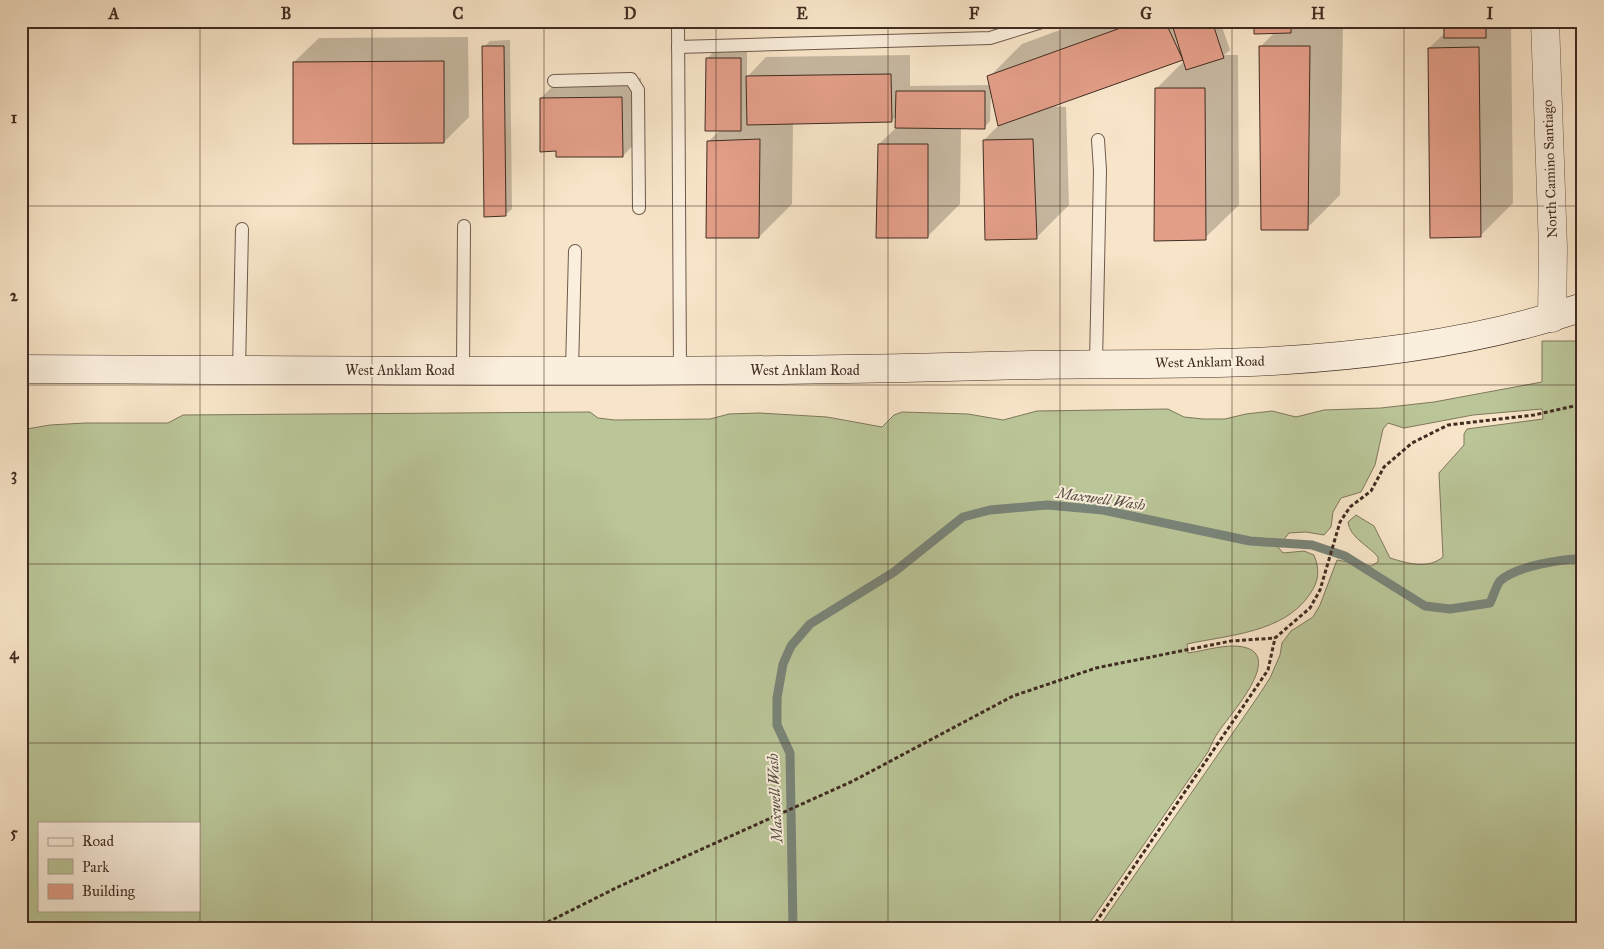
<svg xmlns="http://www.w3.org/2000/svg" width="1604" height="949" font-family="'IM FELL Great Primer',serif">
	<style>
		.green { fill: #bac598; stroke: #7e785c; fill-rule: evenodd }
		.shadow { fill: #0003 }
		.lines { fill: none; stroke-linecap: round; stroke-linejoin: round }
		.stream { stroke: #798478; stroke-width: 9 }
		.building { fill: #e39e88; stroke: #412c21 }
		.service-casing { stroke: #6f5a4b; stroke-width: 14 }
		.tertiary-casing { stroke: #6f5a4b; stroke-width: 29 }
		.secondary-casing { stroke: #412c21; stroke-width: 29 }
		.path { stroke: #412c21; stroke-width: 3; stroke-dasharray: 4 2.5; stroke-linecap: butt }
		.service { stroke: #faeedc; stroke-width: 12 }
		.tertiary { stroke: #faeedc; stroke-width: 28 }
		.secondary { stroke: #faeedc; stroke-width: 28 }
		.grid { fill: none; stroke: #412c21; stroke-width: 1; stroke-opacity: 0.55 }
		.labels { text-anchor: middle; dominant-baseline: central; stroke-width: 4; stroke-linejoin: round; paint-order: stroke }
		.street-label { font-size: 14px; fill: #412c21; stroke: #faeedc }
		.water-label { font-size: 15px; font-style: italic; fill: #585145; stroke: #faeedc }
		.neatline { fill: none; stroke: #412c21; stroke-width: 2 }
		.grid-label { font-size: 16px; text-anchor: middle; font-weight: bold; fill: #412c21 }
	</style>
	<rect width="100%" height="100%" fill="#f8e5c9"/>
	<filter id="stains"><feTurbulence type="fractalNoise" baseFrequency=".004" numOctaves="4"/><feColorMatrix values="0 0 0 0 .2 0 0 0 0 .09 0 0 0 0 .02 0 0 0 .5 -.17"/></filter>
	<radialGradient id="worn" r=".72"><stop offset=".6" stop-color="#630" stop-opacity="0"/><stop offset="1" stop-color="#630" stop-opacity=".3"/></radialGradient>
	<path class="green" d="M1542,341H1583V928H1098L1257,698L1270,678L1280,655L1282,643L1291,631L1313,617L1320,605L1337,560L1371,566L1378,562V557C1368,545 1350,538 1348,522L1356,515L1374,526L1390,558C1407,563 1427,570 1443,557L1439,473L1464,445V434L1467,429L1543,419L1542,409L1473,415L1404,428L1388,423L1383,429L1375,465L1361,492L1341,498L1333,512L1331,527L1324,535L1306,532L1289,533L1278,547L1283,553L1304,551L1314,555C1320,570 1319,581 1310,594C1284,633 1228,635 1187,644L1188,653C1202,651 1219,646 1233,646C1292,647 1232,712 1219,731C1214,738 1211,745 1208,752L1086,928H21V430L50,425L85,423H168L183,415L590,412L598,418L615,420L710,419L729,414L759,413L827,417L882,427L894,415L902,412L968,414L1003,420L1037,411L1168,409L1184,417L1203,419H1225L1246,414L1272,411L1296,417L1324,410L1381,408L1434,402L1542,382ZM39,823H199V910H39Z"/>
	<g class="shadow">
		<path d="M1084,21H1220L1230,50L1224,55H1238L1239,205L1205,238L1156,89L1187,58L1049,106L1066,107L1069,205L1036,238L984,140L999,125L991,92L990,121L984,128L961,127L960,204L927,237L879,144L897,127V116L891,121L793,123L792,204L759,237L708,142L721,129L707,59L713,52H747V77L766,57L910,55V86L990,85L989,77L1022,44Z"/>
		<path d="M1255,21H1440L1436,25L1343,26L1340,195L1307,228L1260,47L1275,32Z"/>
		<path d="M1445,21H1511L1513,203L1480,236L1429,48L1446,32Z"/>
		<path d="M468,37L469,117L444,142L294,62L319,38Z"/>
		<path d="M510,40L512,209L505,215L484,47L490,41Z"/>
		<path d="M641,78L642,136L623,156L541,98L560,79Z"/>
	</g>
	<g class="lines">
		<path class="stream" d="M793,928L790,753L777,725V698L783,664L791,646L810,624L894,572L963,517L990,510L1047,505L1103,510L1250,541L1312,545L1345,556L1425,606L1450,609L1490,603C1493,597 1496,586 1500,581C1514,567 1563,558 1583,559"/>
	</g>
	<g class="building">
		<path d="M1140,21H1165L1183,60L998,126L987,76Z"/>
		<path d="M1171,21H1212L1224,58L1186,70Z"/>
		<path d="M1254,21H1291V33L1254,34Z"/>
		<path d="M1300,21H1437V26L1300,28Z"/>
		<rect x="1444" y="21" width="42" height="17"/>
		<path d="M482,46H504L506,216L484,217Z"/>
		<path d="M1259,46H1310L1308,230H1261Z"/>
		<path d="M1479,47L1481,237L1430,238L1428,48Z"/>
		<path d="M706,58H741V131H705Z"/>
		<path d="M444,61V143L293,144V62Z"/>
		<path d="M891,74L892,122L747,125L746,76Z"/>
		<path d="M1155,88H1205L1206,240L1154,241Z"/>
		<path d="M896,91H985V129L895,128Z"/>
		<path d="M622,97L623,157H556V151L540,152V98Z"/>
		<path d="M760,139L759,238H706L707,141Z"/>
		<path d="M1033,139L1037,239L985,240L983,140Z"/>
		<path d="M878,144H928V238H876Z"/>
	</g>
	<g class="lines">
		<g class="service-casing">
			<g id="service">
				<path d="M678,21L680,371"/>
				<path d="M678,47L990,38L1045,21"/>
				<path d="M554,81L631,79L638,90L639,208"/>
				<path d="M1096,363L1100,170L1098,140"/>
				<path d="M239,370L242,229"/>
				<path d="M463,370L464,226"/>
				<path d="M572,370L575,251"/>
			</g>
		</g>
		<g class="tertiary-casing">
			<path id="tertiary" d="M1545,21L1553,248L1552,318"/>
		</g>
		<g class="secondary-casing">
			<path id="secondary" d="M21,369C357,370 693,375 1029,365C1110,363 1192,366 1273,361C1377,355 1484,341 1583,307"/>
		</g>
		<g class="path">
			<path d="M536,928L620,886L853,781L1013,696L1096,668L1231,641L1275,638"/>
			<path d="M1092,928L1268,670L1275,638L1310,608L1320,590L1340,522L1350,507L1371,491L1384,467L1412,443L1448,425L1534,415L1583,404"/>
		</g>
		<use href="#service" class="service"/>
		<use href="#tertiary" class="tertiary"/>
		<use href="#secondary" class="secondary"/>
	</g>
	<path class="grid" d="M200,21V928M372,21V928M544,21V928M716,21V928M888,21V928M1060,21V928M1232,21V928M1404,21V928M21,206H1583M21,385H1583M21,564H1583M21,743H1583"/>
	<g class="labels">
		<g class="street-label">
			<text transform="translate(1550 169) rotate(-92)">North Camino Santiago</text>
			<text transform="translate(1210 362) rotate(-1)">West Anklam Road</text>
			<text x="400" y="370">West Anklam Road</text>
			<text x="805" y="370">West Anklam Road</text>
		</g>
		<g class="water-label">
			<text transform="translate(1101 499) rotate(8)">Maxwell Wash</text>
			<text transform="translate(775 798) rotate(-93)">Maxwell Wash</text>
		</g>
	</g>
	<rect width="1604" height="949" fill="none" stroke="#f8e5c9" stroke-width="55"/>
	<rect x="38" y="822" width="162" height="90" fill="#faeedc" stroke="#b0a091"/>
	<rect x="48" y="838" width="25" height="8" fill="#faeedc" stroke="#b0a091"/>
	<text x="82" y="846" font-size="15" fill="#412c21">Road</text>
	<rect x="48" y="859" width="25" height="15" fill="#bac598" stroke="#b0a091"/>
	<text x="82" y="872" font-size="15" fill="#412c21">Park</text>
	<rect x="48" y="884" width="25" height="15" fill="#e39e88" stroke="#b0a091"/>
	<text x="82" y="896" font-size="15" fill="#412c21">Building</text>
	<rect x="28" y="28" width="1548" height="894" class="neatline"/>
	<g class="grid-label">
		<text x="114" y="19">A</text>
		<text x="286" y="19">B</text>
		<text x="458" y="19">C</text>
		<text x="630" y="19">D</text>
		<text x="802" y="19">E</text>
		<text x="974" y="19">F</text>
		<text x="1146" y="19">G</text>
		<text x="1318" y="19">H</text>
		<text x="1490" y="19">I</text>
		<text x="14" y="123">1</text>
		<text x="14" y="301">2</text>
		<text x="14" y="480">3</text>
		<text x="14" y="659">4</text>
		<text x="14" y="838">5</text>
	</g>
	<rect width="100%" height="100%" filter="url(#stains)"/>
	<rect width="100%" height="100%" fill="url(#worn)"/>
</svg>
